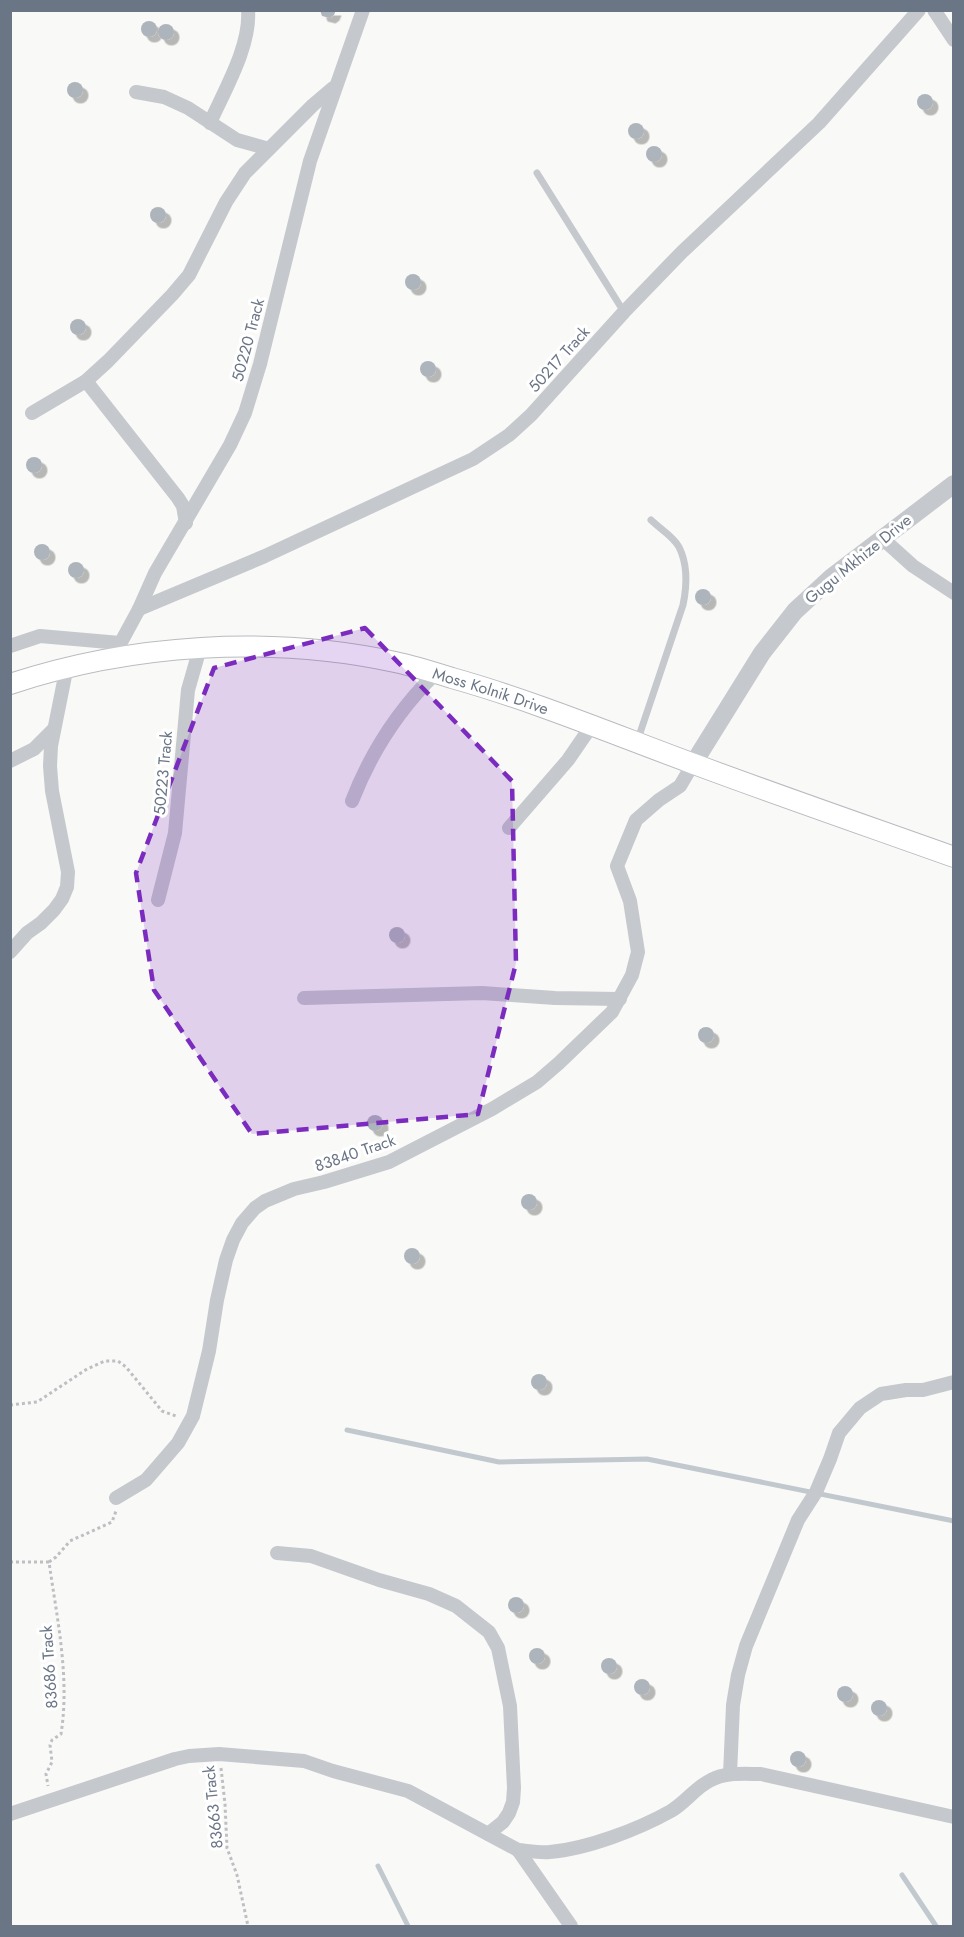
<svg xmlns="http://www.w3.org/2000/svg" width="964" height="1937" font-family="Jost,sans-serif">
	<style>
		.lines { fill: none; stroke-linecap: round; stroke-linejoin: round }
		.stream { stroke: #c1c8ce; stroke-width: 5 }
		.building { fill: #aeb4bb; filter: url(#shadow) }
		.secondary-casing { stroke: #b8bbc0; stroke-width: 22 }
		.path { stroke: #bdbfc2; stroke-width: 3; stroke-dasharray: 3 3; stroke-linecap: butt }
		.service { stroke: #c5c8cc; stroke-width: 7 }
		.minor { stroke: #c5c8cc; stroke-width: 14 }
		.tertiary { stroke: #c5c8cc; stroke-width: 18 }
		.secondary { stroke: #fff; stroke-width: 20 }
		.marked { fill: #7b2cbf; fill-opacity: 0.2; stroke: #7b2cbf; stroke-width: 4.5; stroke-dasharray: 12 8; stroke-linejoin: round }
		.labels { text-anchor: middle; dominant-baseline: central; stroke-width: 6; stroke-linejoin: round; paint-order: stroke }
		.street-label { font-size: 16px; fill: #6a7586; stroke: #fff }
	</style>
	<defs>
		<filter id="shadow"><feDropShadow dx="5.5" dy="5.5" stdDeviation="0" flood-color="#0004"/></filter>
	</defs>
	<rect width="100%" height="100%" fill="#f9f9f7"/>
	<g class="lines">
		<g class="stream">
			<path d="M347,1430L499,1462L647,1459L954,1521"/>
			<path d="M378,1866L408,1926"/>
			<path d="M902,1875L936,1926"/>
		</g>
	</g>
	<g class="building">
		<path d="M320,10H336L334,15L330,18L322,16Z"/>
		<circle cx="149" cy="29" r="8"/>
		<circle cx="166" cy="32" r="8"/>
		<circle cx="75" cy="90" r="8"/>
		<circle cx="925" cy="102" r="8"/>
		<circle cx="636" cy="131" r="8"/>
		<circle cx="654" cy="154" r="8"/>
		<circle cx="158" cy="215" r="8"/>
		<circle cx="413" cy="282" r="8"/>
		<circle cx="78" cy="327" r="8"/>
		<circle cx="428" cy="369" r="8"/>
		<circle cx="34" cy="465" r="8"/>
		<circle cx="42" cy="552" r="8"/>
		<circle cx="76" cy="570" r="8"/>
		<circle cx="703" cy="597" r="8"/>
		<circle cx="397" cy="935" r="8"/>
		<circle cx="706" cy="1035" r="8"/>
		<circle cx="375" cy="1123" r="8"/>
		<circle cx="529" cy="1202" r="8"/>
		<circle cx="412" cy="1256" r="8"/>
		<circle cx="539" cy="1382" r="8"/>
		<circle cx="516" cy="1605" r="8"/>
		<circle cx="537" cy="1656" r="8"/>
		<circle cx="609" cy="1666" r="8"/>
		<circle cx="642" cy="1687" r="8"/>
		<circle cx="845" cy="1694" r="8"/>
		<circle cx="879" cy="1708" r="8"/>
		<circle cx="798" cy="1759" r="8"/>
	</g>
	<g class="lines">
		<g class="secondary-casing">
			<g id="secondary">
				<path id="s1" d="M10,684C131,644 270,635 395,662C414,666 433,672 452,678C534,701 613,734 694,764C780,796 867,826 954,857"/>
			</g>
		</g>
		<g class="path">
			<path d="M10,1405L37,1402L87,1369L105,1361H118L126,1367L162,1411L176,1416"/>
			<path d="M10,1562H49C57,1619 70,1677 61,1734L52,1740L50,1745L52,1762L46,1774L48,1786"/>
			<path d="M49,1562L56,1557L70,1541L112,1522L116,1511"/>
			<path d="M221,1768L225,1804L227,1848L237,1875L248,1926"/>
		</g>
		<g class="service">
			<path d="M537,173L624,312"/>
			<path d="M638,739L683,605C687,586 688,565 679,547C674,537 659,528 651,520"/>
		</g>
		<g class="minor">
			<path d="M934,10L954,40"/>
			<path d="M136,92L164,97L188,108L237,140L269,149"/>
			<path d="M210,123C224,91 251,46 248,10"/>
			<path d="M86,381L178,498L183,506L186,523"/>
			<path d="M32,413L86,381L108,361L172,295L189,275L226,202L245,173L313,105L333,88"/>
			<path d="M883,539L913,566L954,593"/>
			<path d="M139,609L265,556L473,459L509,435L531,415L624,312L682,252L819,123L919,10"/>
			<path d="M10,646L40,636L120,643"/>
			<path d="M113,657L139,609L155,573L230,445L245,413L260,364L310,161L363,10"/>
			<path d="M10,761L34,749L54,729"/>
			<path d="M352,801C371,752 398,710 436,673"/>
			<path d="M509,828L568,760L592,725"/>
			<path d="M158,900L175,833L188,690L200,648"/>
			<path d="M10,952L27,933L41,923L54,910L62,899L67,887L68,872L52,791L50,766L51,746L67,666"/>
			<path d="M304,998L482,993L555,998L620,999"/>
			<path d="M116,1498L146,1480L178,1443L193,1416L209,1351L217,1300L226,1260L233,1240L242,1223L255,1208L265,1201L294,1189L324,1182L389,1162L492,1109L537,1082L559,1063L612,1012L632,975L638,952L630,901L617,866L636,820L659,800L680,786L693,764"/>
			<path d="M277,1553L311,1556L379,1580L429,1594L456,1606L489,1632L498,1648L510,1706L514,1788L513,1802L509,1813L503,1822L488,1834"/>
			<path d="M730,1774L733,1705L738,1675L746,1646L798,1520L816,1492L830,1459L839,1433L860,1408L881,1394L906,1390H923L954,1382"/>
			<path d="M10,1814L175,1759L189,1756L219,1754L304,1761L333,1771L408,1791L518,1850C529,1851 540,1853 550,1852C587,1849 639,1829 671,1811C686,1802 696,1787 711,1780C726,1772 745,1774 761,1774L954,1817"/>
			<path d="M518,1850L571,1926"/>
		</g>
		<path class="tertiary" d="M693,764L762,653L795,611L832,577L954,484"/>
		<use href="#secondary" class="secondary"/>
	</g>
	<path class="marked" d="M365,628L512,781L516,963L478,1114L252,1134L154,990L136,873L214,668Z"/>
	<g class="labels">
		<g class="street-label">
			<text transform="translate(248 340) rotate(-75)">50220 Track</text>
			<text transform="translate(559 359) rotate(-48)">50217 Track</text>
			<text transform="translate(858 559) rotate(-39)">Gugu Mkhize Drive</text>
			<text stroke="none"><textPath href="#s1" startOffset="490">Moss Kolnik Drive</textPath></text>
			<text transform="translate(163 773) rotate(-85)">50223 Track</text>
			<text transform="translate(355 1153) rotate(-19)">83840 Track</text>
			<text transform="translate(49 1667) rotate(-94)">83686 Track</text>
			<text transform="translate(213 1807) rotate(-96)">83663 Track</text>
		</g>
	</g>
	<rect width="964" height="1937" fill="none" stroke="#6a7586" stroke-width="24"/>
</svg>
